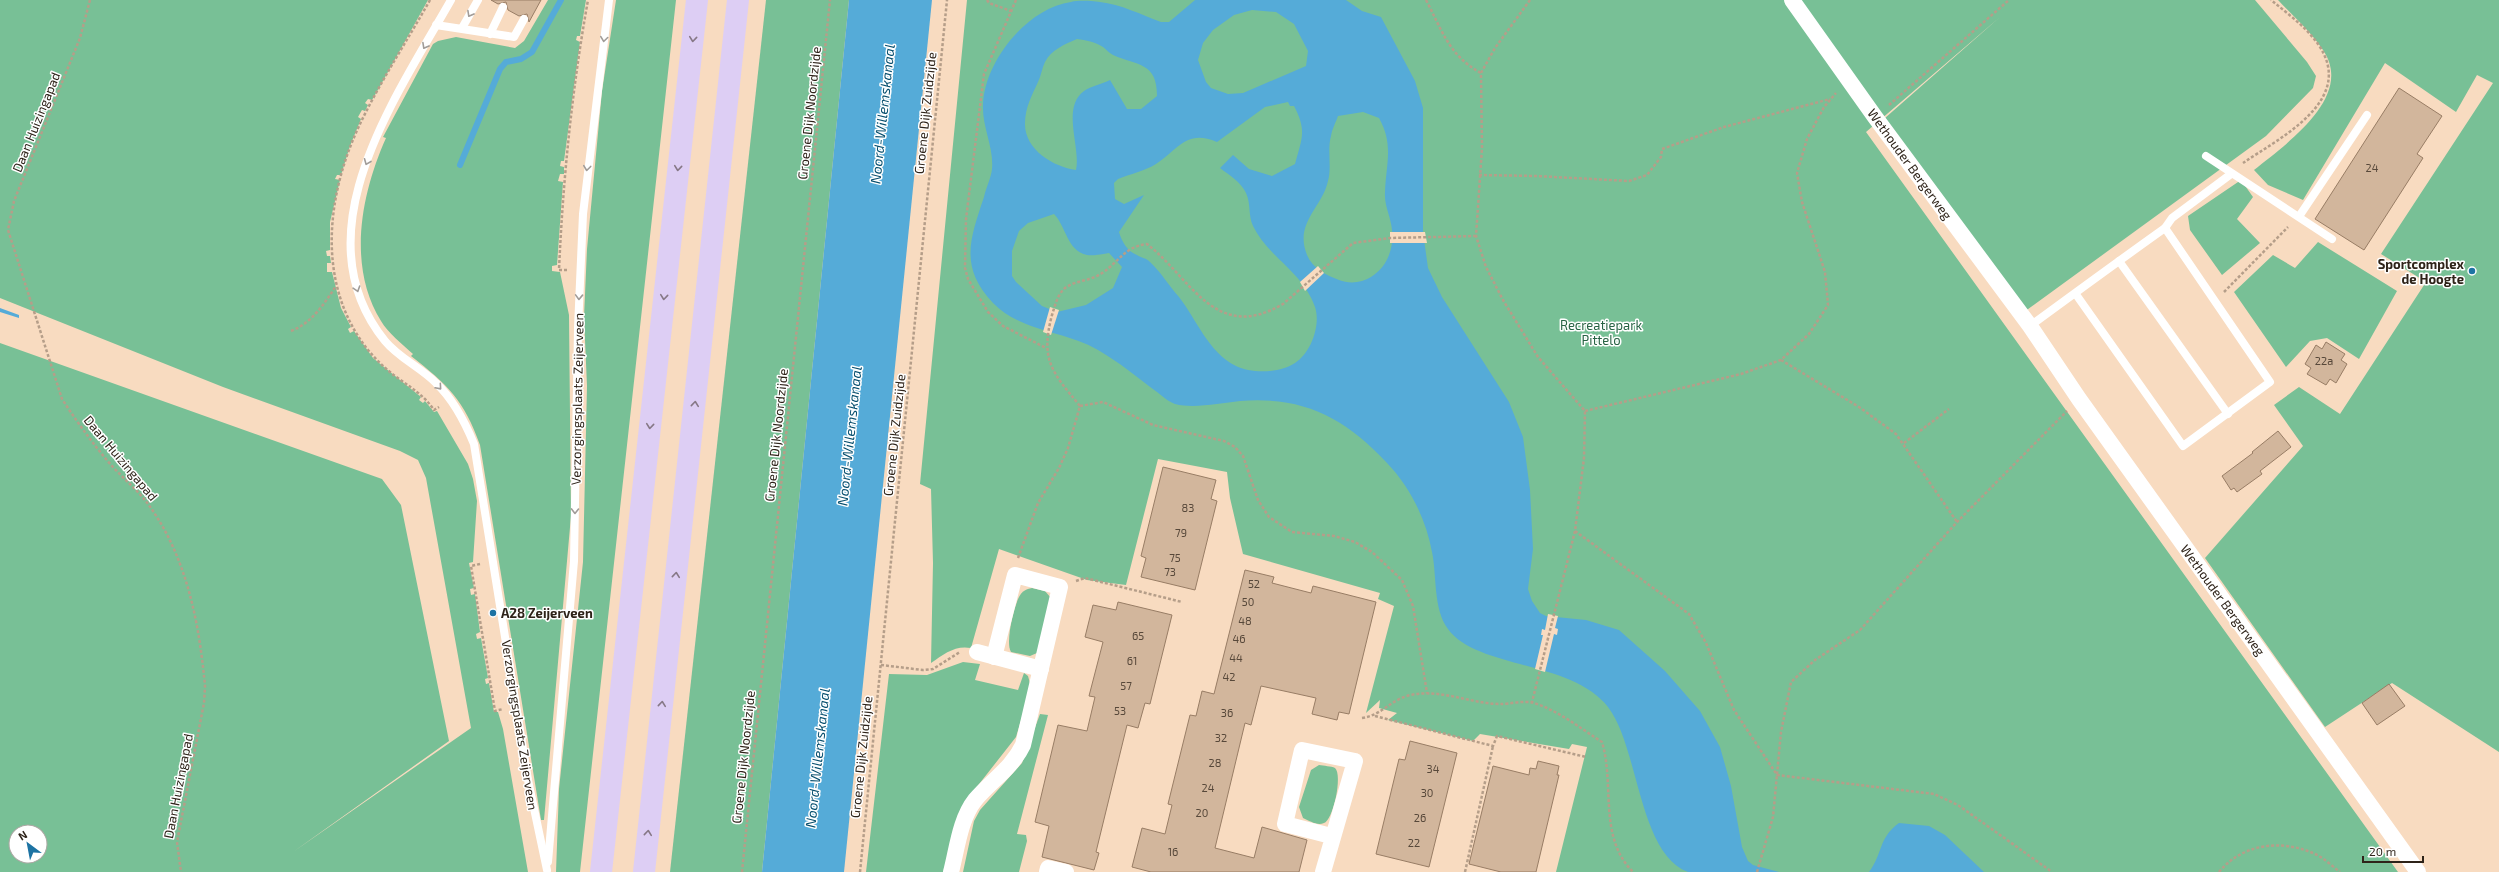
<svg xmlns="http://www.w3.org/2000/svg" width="2499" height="872" font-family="'Exo 2',sans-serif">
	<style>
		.green { fill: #78c096; fill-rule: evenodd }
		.water { fill: #55abd8; fill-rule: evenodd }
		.pier { fill: #f8dbc0 }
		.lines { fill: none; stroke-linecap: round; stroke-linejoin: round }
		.stream { stroke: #55abd8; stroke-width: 6 }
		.building { fill: #d2b69c; stroke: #987d65 }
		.path { stroke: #b59e89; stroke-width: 2.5; stroke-dasharray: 3 2; stroke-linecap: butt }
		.service { stroke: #fff; stroke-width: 8 }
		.minor { stroke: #fff; stroke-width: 16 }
		.motorway { stroke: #ddcef4; stroke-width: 22 }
		.oneway { stroke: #a19c98 }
		.oneway2 { stroke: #867886 }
		.poi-dot { fill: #1d73a3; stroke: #fff; stroke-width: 1.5 }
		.labels { text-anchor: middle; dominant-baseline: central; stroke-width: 3; stroke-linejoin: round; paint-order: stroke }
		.number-label { font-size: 11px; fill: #57483a }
		.street-label { font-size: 13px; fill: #2e2319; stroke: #fff }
		.poi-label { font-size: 13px; font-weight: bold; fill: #2e2319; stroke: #fff; text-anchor: end }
		.park-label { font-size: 13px; fill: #276344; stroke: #fff }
		.water-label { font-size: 14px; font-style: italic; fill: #074f6e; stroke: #fff }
	</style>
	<rect width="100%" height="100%" fill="#f8dbc0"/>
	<g class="green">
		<path d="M0,0H428L379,88L372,100L368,99L365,103L368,105L365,111L362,110L358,117L361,119L350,146L341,175H337L335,179L340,180L330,222V250L326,251L327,256H330L331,263H327V272H332L341,308L351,327L348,329L350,333L354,331L373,358L421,397L419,400L423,403L425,401L434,412L437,411L468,464L473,479L477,501L473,562L469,563L474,588L470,589L471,595L475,594L480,632L476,634L477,639L481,638L488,678L485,679L486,684L489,683L494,712H498L503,729L528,872H0V343L382,479L401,505L449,741L293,852L471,728L426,478L418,460L400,451L223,387L0,298ZM16,832H40V856H16Z"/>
		<path d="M548,0H586L580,36H577L576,40L580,42L564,161H561L560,166L564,167V174H560L558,181L563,182L557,265L552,266V271L560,272L569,315L571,516L544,820H541L480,445C464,400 448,385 411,356L413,354C402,344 388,333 381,321C347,266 361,194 386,138L383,137L433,44L438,41L456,37L515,48L524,41Z"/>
		<path d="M616,0H676L580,872H556L559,789L583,562L587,386L584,317L587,249L602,91Z"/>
		<path d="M766,0H849L762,872H670Z"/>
		<path d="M967,0H2255L2307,62L2316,76L2313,88L2266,136L2024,312L1885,118L2000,17L1866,132L2398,872H1556L1587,747L1572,744L1569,749L1480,734L1473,741L1388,720L1397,713L1379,708L1380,700L1366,713L1394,606L1378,599L1380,593L1243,554L1230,498L1227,472L1158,459L1126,585L1087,580L999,549L971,648C955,645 944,654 931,663L933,563L931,489L920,484Z"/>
		<path d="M2278,0H2499V752L2392,683L2325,727L2205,558L2303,446L2274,405L2299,387L2340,414L2426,282L2381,254L2493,83L2477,75L2456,112L2385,63L2303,200L2268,185L2254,170C2286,144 2355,97 2323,50C2311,32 2293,16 2278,0Z"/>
		<path d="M2241,180L2253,197L2237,219L2260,243L2222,275L2190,230L2188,216Z"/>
		<path d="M2318,242L2397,291L2359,359L2327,338L2310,341L2286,367L2234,292L2273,255L2295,268Z"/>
		<path d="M1032,588L1045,591L1051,598L1037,653L1030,656L1011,652C1005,642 1014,607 1019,597C1022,591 1026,589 1032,588Z"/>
		<path d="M963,662L980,664L975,680L1018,690L1024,673L1028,676L1031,687L1016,737L965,802L946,872H866L889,674L927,675Z"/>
		<path d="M1040,714L1048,715L1017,834L1026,835L1027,841L1019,872H963L974,821L980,810L1022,763Z"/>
		<path d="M1319,765C1324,766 1331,766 1335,768C1343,775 1333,821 1324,823C1317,826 1310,821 1303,818L1299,807L1311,770Z"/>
	</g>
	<g class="water">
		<path d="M849,0H932L844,872H762Z"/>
		<path d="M1195,0H1346L1362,11L1381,17L1415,81L1423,108V232L1428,268L1442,297L1509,402L1523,437L1530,490L1533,549L1528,589L1532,601L1540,613L1546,616L1586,620L1619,630L1665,671L1700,711L1720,747L1731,786L1742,847L1748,861L1753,865L1779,872H1688C1638,853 1639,747 1608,707C1571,660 1477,669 1448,629C1433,609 1437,575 1432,552C1426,519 1410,487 1387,463C1344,417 1303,396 1240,401C1220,403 1194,409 1175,404C1169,402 1162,396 1157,392C1138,378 1119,362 1098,350C1066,331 1021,332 993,303C959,267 970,239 984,197C986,188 991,178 992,169C994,147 982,127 983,105C984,62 1027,8 1071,2C1079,0 1091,1 1100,2C1120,4 1142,15 1161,22H1169ZM1252,10L1276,12L1294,24L1308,51L1306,66L1243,93L1228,94L1211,88L1206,82L1198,60L1203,43L1213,30L1234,15ZM1077,39C1086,40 1095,42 1103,47C1107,50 1109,53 1113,55C1138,66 1157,62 1157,96L1141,109H1127L1110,80C1102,84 1091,86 1084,91C1061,108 1081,147 1076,170C1053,167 1024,149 1025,123C1025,108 1032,95 1038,82C1041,76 1042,68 1045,62C1051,50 1065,44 1077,39ZM1288,102L1290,106H1294C1307,131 1302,138 1295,164L1272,176L1249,169L1233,155L1220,168C1229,175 1241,182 1246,193C1251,203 1248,216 1253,226C1268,257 1303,272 1315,307C1321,325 1311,353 1295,363C1280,373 1252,374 1236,366C1208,352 1197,320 1179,297C1169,286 1161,272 1150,262C1147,258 1141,258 1137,255C1127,251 1122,242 1119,232L1144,195L1124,204L1115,199L1114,183L1118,179C1130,174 1145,171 1156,164C1179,149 1186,129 1217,142L1265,107ZM1363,112L1379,118C1394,145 1386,163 1385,192C1384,206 1391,217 1392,230C1394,249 1387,267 1371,277C1362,283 1349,284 1339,280C1326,275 1313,269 1307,255C1294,223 1322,208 1328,181C1332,167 1327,150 1331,136C1332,129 1336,122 1338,116ZM1054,214C1066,226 1067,251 1087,255C1093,256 1103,254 1109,253L1122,267L1113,288L1086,305L1057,312L1042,306L1016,282L1012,276V251L1019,231L1028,223Z"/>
		<path d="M0,308L19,315V318L0,312Z"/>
		<path d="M1899,823L1929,826L1945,835L1984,872H1869C1883,854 1878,838 1899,823Z"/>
	</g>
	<g class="pier">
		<path d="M1390,232H1425L1427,243H1390Z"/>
		<path d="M1318,266L1324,273L1305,291L1300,282Z"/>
		<path d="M1050,307L1059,310L1051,335L1043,332Z"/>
		<path d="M1548,614L1558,616L1555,628L1558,629L1557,635L1554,634L1545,672L1535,669L1543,635H1541L1542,629L1545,630Z"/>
	</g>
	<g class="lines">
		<path class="stream" d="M460,165L500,69L506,62L521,59L532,52L561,0"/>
	</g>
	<g class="building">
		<path d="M491,0H541L529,22L527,14L519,16L508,10L506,2L498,4Z"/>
		<path d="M2399,88L2442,116L2417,154L2423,158L2364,250L2315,219Z"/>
		<path d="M2326,342L2345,354L2341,360L2347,364L2336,383L2330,379L2326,385L2307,374L2311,368L2305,364L2316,345L2322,349Z"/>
		<path d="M2278,431L2291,447L2260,471L2262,474L2237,492L2234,488L2231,490L2222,476L2253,453L2252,452Z"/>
		<path d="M1163,467L1216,480L1211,499L1217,501L1195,590L1141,577L1146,558L1141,556Z"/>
		<path d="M1245,570L1274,577L1272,583L1311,593L1313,586L1376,602L1349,714L1339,712L1337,720L1312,714L1316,698L1261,686L1251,725L1245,723L1215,848L1254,858L1262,827L1307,840L1299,872H1151L1132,867L1142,828L1165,834L1172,805L1168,804L1190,715L1196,716L1202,691L1214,694Z"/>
		<path d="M1118,602L1172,615L1150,704L1145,703L1138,728L1127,725L1096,852L1099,853L1094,870L1042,857L1049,826L1035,822L1058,725L1087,731L1095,697L1089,696L1103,642L1085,637L1093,605L1116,610Z"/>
		<path d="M2389,684L2405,706L2377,725L2362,703Z"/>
		<path d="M1410,741L1457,753L1429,867L1376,854L1399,759L1405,760Z"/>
		<path d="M1538,761L1559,766L1557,775H1559L1536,872H1501L1469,864L1493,766L1529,775L1530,768L1536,769Z"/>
	</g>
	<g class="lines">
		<g class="path">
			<path d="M90,0L80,38L14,201L8,230L62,399C77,422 93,444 111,465C122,477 135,488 145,500C186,553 199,621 205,686L204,703L177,842L181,872"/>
			<path d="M430,0C407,41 380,82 360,124C328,191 317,275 360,339C369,353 382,366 395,376C410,387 424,395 434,410L439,407"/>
			<path d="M987,0L989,3L1011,11"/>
			<path d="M1016,0L984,74L966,219L965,268L968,279L988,312L1003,326L1046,348"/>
			<path d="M1426,0C1442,30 1449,56 1481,73"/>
			<path d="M1530,0L1495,48L1481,73L1482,148L1476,236L1486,267L1503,300L1538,357L1585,411L1584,458L1575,531L1532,702"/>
			<path d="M1889,105L2009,0"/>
			<path d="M2243,163C2281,137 2357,100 2318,44C2306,27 2287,13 2271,0"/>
			<path d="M1479,175L1536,176L1629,181L1647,175L1661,157L1662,149L1724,127L1830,99"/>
			<path d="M567,270H559C563,179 572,89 588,0"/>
			<path d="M2224,292L2288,227"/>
			<path d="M291,331C312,323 324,304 336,286"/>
			<path d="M1781,360L1859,407L1896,434L1957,522"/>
			<path d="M1080,406L1103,402L1153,425L1224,441L1235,447L1243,456L1258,500L1269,517L1292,532L1334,536L1355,542L1372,552L1402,580L1413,606L1427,693"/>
			<path d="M1585,411L1741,374L1781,360L1809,334L1828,305L1825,272L1802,202L1797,173L1807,139L1824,107L1836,93"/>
			<path d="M1904,443L1949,409"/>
			<path d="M1575,531L1689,614L1706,643L1734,710L1777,775L1934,794L1958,805L2052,872"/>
			<path d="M1018,558L1038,503L1059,468L1068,448L1080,406C1052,372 1040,360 1052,315C1055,306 1057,295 1065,288C1076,280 1091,281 1102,273C1120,261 1124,247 1147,244C1191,278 1215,344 1283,304L1353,243L1390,238L1476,236"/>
			<path d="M480,564L471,566L495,711L503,709"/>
			<path d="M1076,581L1085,578L1182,602"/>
			<path d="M881,665L923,670L933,669L960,652"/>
			<path d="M1375,716L1493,746L1497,736L1586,757"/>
			<path d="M1362,718C1382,715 1388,702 1407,696C1438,687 1470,704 1501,704C1510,704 1525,700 1534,703C1559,711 1580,728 1602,742C1615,786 1598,837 1633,872"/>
			<path d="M742,872L830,0"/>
			<path d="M860,872L947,0"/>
			<path d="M1465,872L1493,746"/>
			<path d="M1757,872L1773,817L1781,732L1791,682L1815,660L1860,630L1957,522L2067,411"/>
			<path d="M2219,872C2243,843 2282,839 2315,854C2324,858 2332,866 2340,872"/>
		</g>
		<g class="service">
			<path d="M451,0C396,97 298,234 385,341C399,358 420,367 436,383C454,400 465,422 474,444L528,780L547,870"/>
			<path d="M436,25L514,37L524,19"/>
			<path d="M462,28L478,0"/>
			<path d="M490,34L503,7"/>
			<path d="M2206,156L2332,239"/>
			<path d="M2300,215L2367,115"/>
			<path d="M2165,228L2172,218L2231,174"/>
			<path d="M2119,261L2228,414"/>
			<path d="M2030,326C2075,293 2120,260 2165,228L2270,382L2183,446L2075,293"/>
			<path d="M548,862L574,561L578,328L583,214L609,0"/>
		</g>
		<g class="minor">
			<path d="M1792,0L1875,117L2030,326L2079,399L2418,872"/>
			<path d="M977,652L1041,669"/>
			<path d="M951,872C957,849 960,819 975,800C991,781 1012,768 1023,745L1060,587L1015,575L994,657"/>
			<path d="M1047,872L1048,868L1066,872"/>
			<path d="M1323,872L1355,761L1302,750L1285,824L1331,836"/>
		</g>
		<g class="motorway">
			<path d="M601,872L697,0"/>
			<path d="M644,872L738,0"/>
		</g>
	</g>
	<defs><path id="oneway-chevron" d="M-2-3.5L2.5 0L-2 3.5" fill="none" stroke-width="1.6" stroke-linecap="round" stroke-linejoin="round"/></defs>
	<g class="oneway">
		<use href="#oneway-chevron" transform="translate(470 14) rotate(119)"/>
		<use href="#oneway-chevron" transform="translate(604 39) rotate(98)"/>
		<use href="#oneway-chevron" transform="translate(425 46) rotate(119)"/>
		<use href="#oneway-chevron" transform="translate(367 162) rotate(112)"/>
		<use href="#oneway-chevron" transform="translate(587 168) rotate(97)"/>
		<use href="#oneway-chevron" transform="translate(357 289) rotate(72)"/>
		<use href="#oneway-chevron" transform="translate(579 297) rotate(92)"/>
		<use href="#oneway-chevron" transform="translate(439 387) rotate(49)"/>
		<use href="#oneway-chevron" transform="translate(575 511) rotate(91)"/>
	</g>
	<g class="oneway2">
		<use href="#oneway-chevron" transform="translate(693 39) rotate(96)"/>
		<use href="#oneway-chevron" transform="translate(678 168) rotate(96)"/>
		<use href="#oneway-chevron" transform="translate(664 297) rotate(96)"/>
		<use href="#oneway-chevron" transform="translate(695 404) rotate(-84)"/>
		<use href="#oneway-chevron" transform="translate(650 426) rotate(96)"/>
		<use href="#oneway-chevron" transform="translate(676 575) rotate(-84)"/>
		<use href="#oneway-chevron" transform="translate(662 704) rotate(-84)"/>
		<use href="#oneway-chevron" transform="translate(648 833) rotate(-84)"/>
	</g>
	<g class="poi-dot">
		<circle cx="2472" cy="271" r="4"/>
		<circle cx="493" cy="613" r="4"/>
	</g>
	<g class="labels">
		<g class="number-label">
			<text x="2372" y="167">24</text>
			<text x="2324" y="360">22a</text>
			<text x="1188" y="507">83</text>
			<text x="1181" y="532">79</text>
			<text x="1175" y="557">75</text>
			<text x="1170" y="571">73</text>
			<text x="1254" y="583">52</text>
			<text x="1248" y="601">50</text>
			<text x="1245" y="620">48</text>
			<text x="1138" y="635">65</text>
			<text x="1239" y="638">46</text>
			<text x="1236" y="657">44</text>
			<text x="1132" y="660">61</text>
			<text x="1229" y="676">42</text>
			<text x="1126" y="685">57</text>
			<text x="1120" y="710">53</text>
			<text x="1227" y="712">36</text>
			<text x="1221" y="737">32</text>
			<text x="1215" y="762">28</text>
			<text x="1433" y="768">34</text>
			<text x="1208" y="787">24</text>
			<text x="1427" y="792">30</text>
			<text x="1202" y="812">20</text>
			<text x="1420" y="817">26</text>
			<text x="1414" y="842">22</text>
			<text x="1173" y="851">16</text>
		</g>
		<g class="street-label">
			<text transform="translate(809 113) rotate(-84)">Groene Dijk Noordzijde</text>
			<text transform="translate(925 113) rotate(-84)">Groene Dijk Zuidzijde</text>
			<text transform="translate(36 122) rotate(-68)">Daan Huizingapad</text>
			<text transform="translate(1910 164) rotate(54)">Wethouder Bergerweg</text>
			<text transform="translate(577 399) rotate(-89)">Verzorgingsplaats Zeijerveen</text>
			<text transform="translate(776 435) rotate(-84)">Groene Dijk Noordzijde</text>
			<text transform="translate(894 435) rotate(-84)">Groene Dijk Zuidzijde</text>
			<text transform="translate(121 458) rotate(50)">Daan Huizingapad</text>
			<text transform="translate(2223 600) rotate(54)">Wethouder Bergerweg</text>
			<text transform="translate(520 725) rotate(81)">Verzorgingsplaats Zeijerveen</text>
			<text transform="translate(743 757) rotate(-84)">Groene Dijk Noordzijde</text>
			<text transform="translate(861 757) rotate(-84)">Groene Dijk Zuidzijde</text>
			<text transform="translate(178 786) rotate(-79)">Daan Huizingapad</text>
		</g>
		<g class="poi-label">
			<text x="2464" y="264">Sportcomplex<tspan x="2464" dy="15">de Hoogte</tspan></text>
			<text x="501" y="613" text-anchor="start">A28 Zeijerveen</text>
		</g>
		<g class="park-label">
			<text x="1601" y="325">Recreatiepark<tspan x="1601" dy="15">Pittelo</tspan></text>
		</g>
		<g class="water-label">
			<text transform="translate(882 114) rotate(-84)">Noord-Willemskanaal</text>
			<text transform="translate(849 436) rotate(-84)">Noord-Willemskanaal</text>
			<text transform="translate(817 758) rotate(-84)">Noord-Willemskanaal</text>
		</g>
	</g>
	<g transform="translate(28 844) rotate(328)"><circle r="19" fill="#ffffff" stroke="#aba7a3"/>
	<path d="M0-3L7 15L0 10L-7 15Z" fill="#1d73a3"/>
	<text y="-6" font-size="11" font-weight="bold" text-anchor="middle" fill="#2e2319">N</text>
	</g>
	<path d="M2363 856v6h60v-6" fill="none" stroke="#2e2319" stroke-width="2"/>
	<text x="2369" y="856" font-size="12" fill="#2e2319" stroke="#ffffff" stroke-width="3" paint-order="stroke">20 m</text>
</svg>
